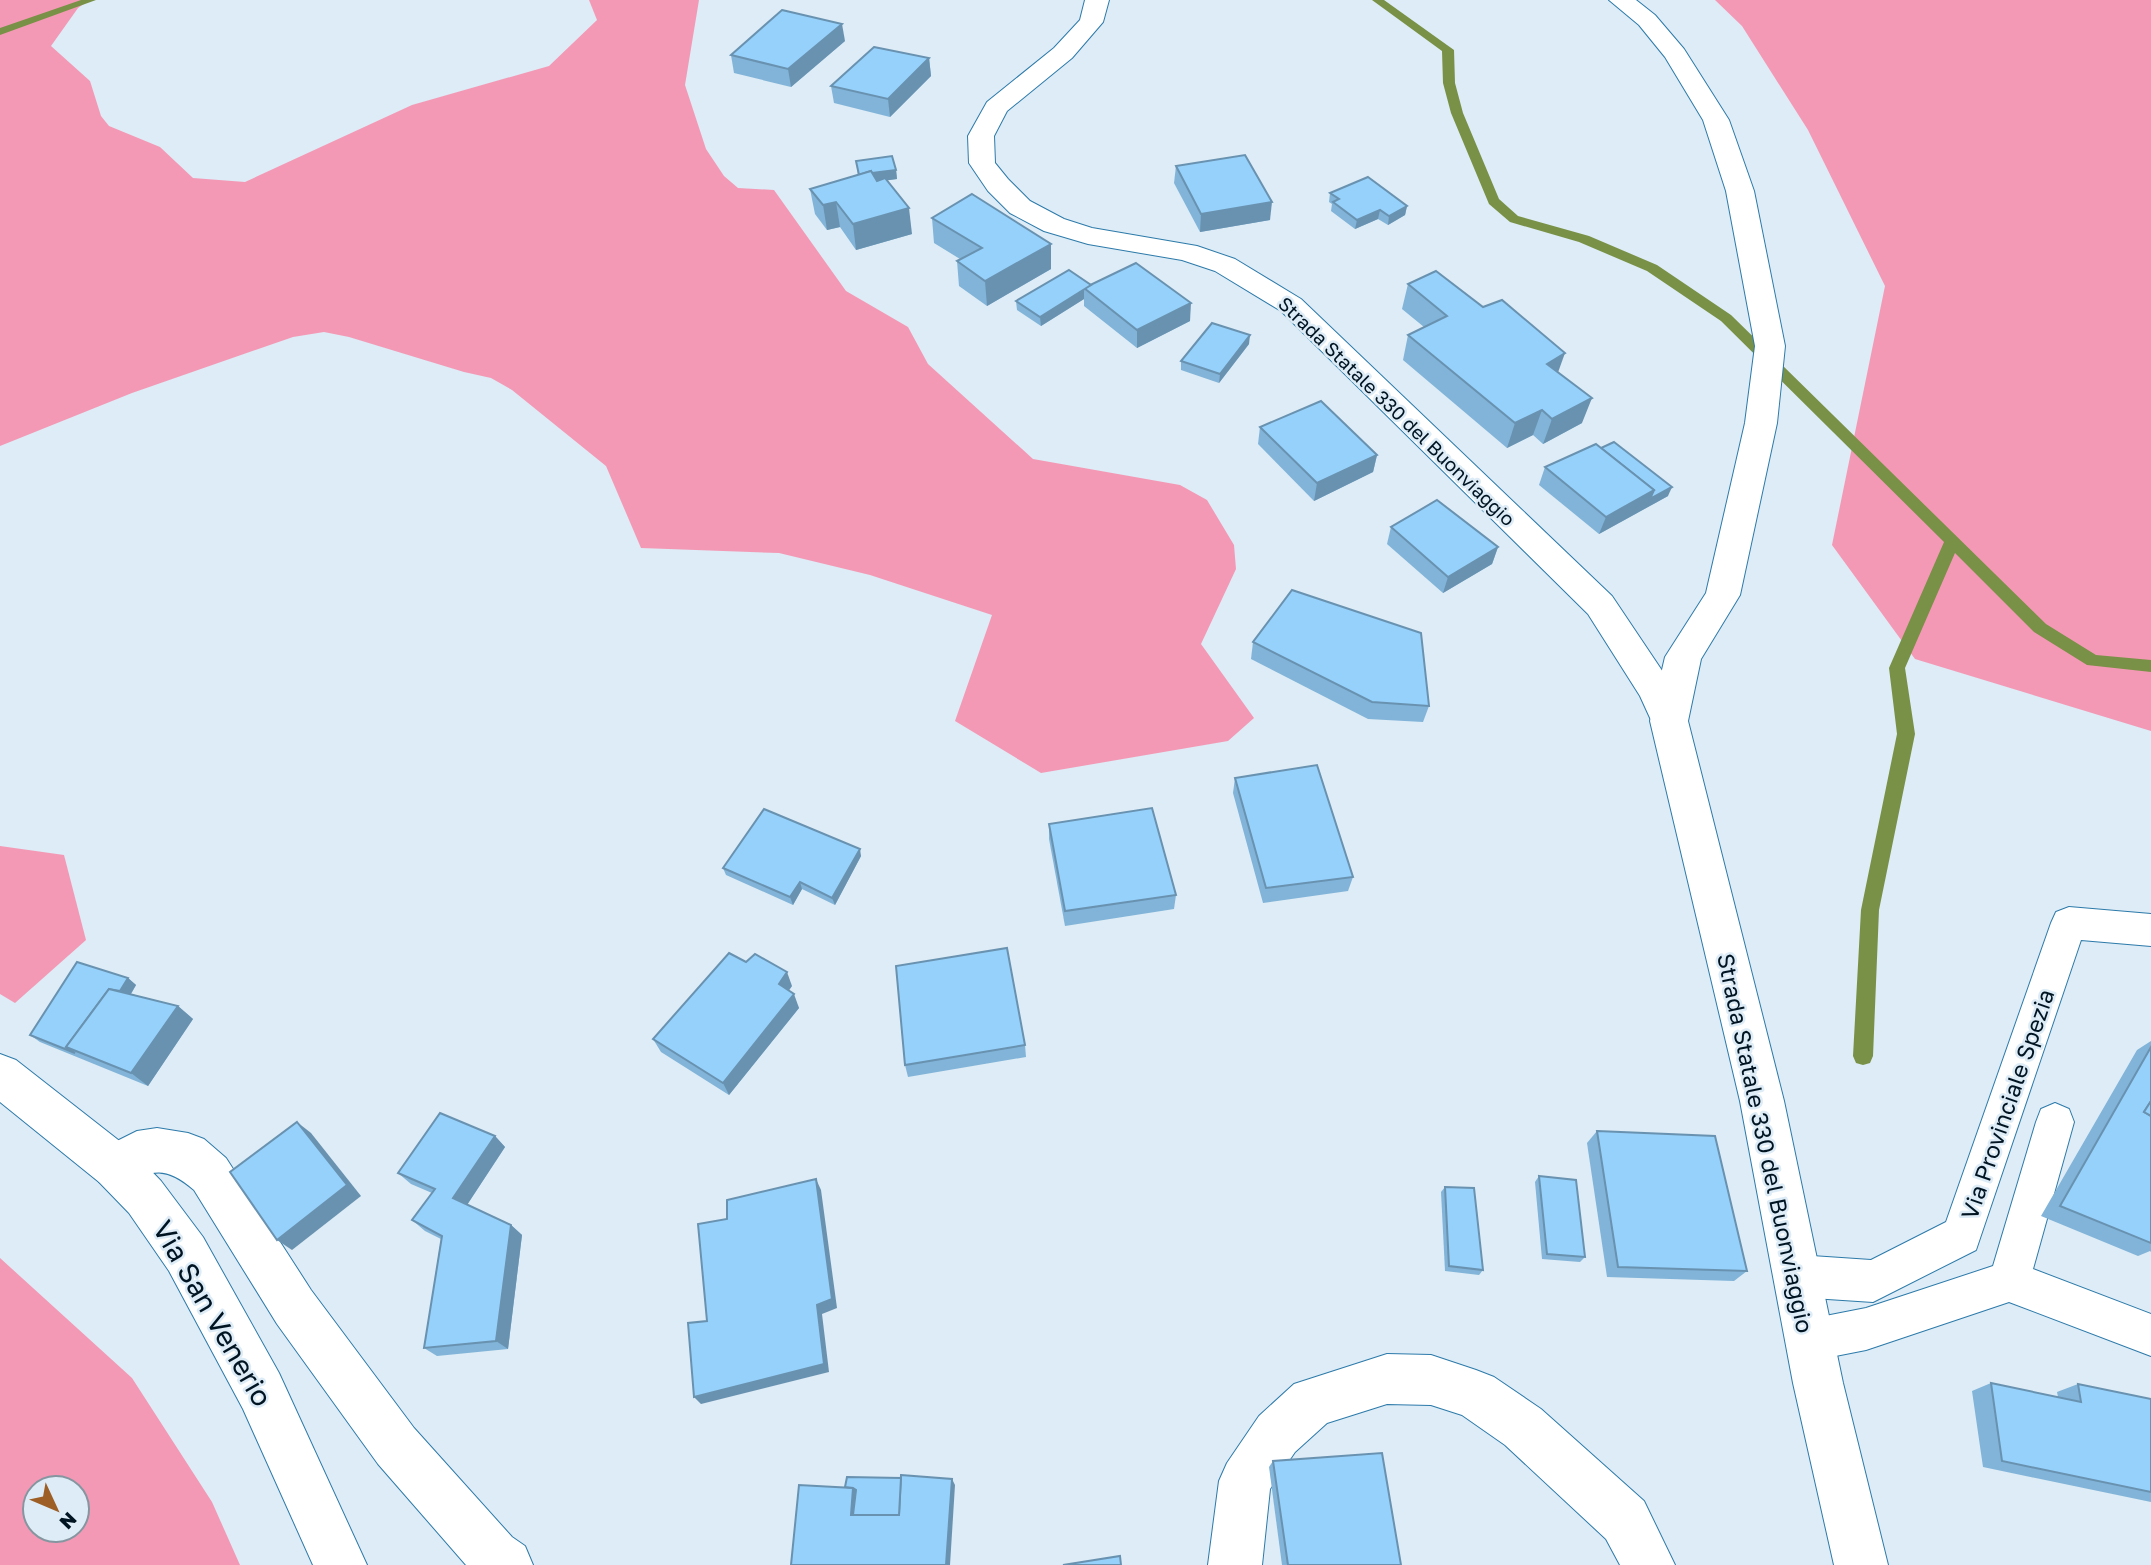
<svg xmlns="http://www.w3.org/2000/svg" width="2151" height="1565" font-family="'Golos Text',sans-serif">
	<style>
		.forest { fill: #f499b5; fill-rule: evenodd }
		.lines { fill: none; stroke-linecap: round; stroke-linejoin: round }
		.stream { fill: #799146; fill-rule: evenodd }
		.service-casing { stroke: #2c7aaa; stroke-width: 2 }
		.minor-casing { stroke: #2c7aaa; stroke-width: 2 }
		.tertiary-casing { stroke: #2c7aaa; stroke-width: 2 }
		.secondary-casing { stroke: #2c7aaa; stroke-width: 2 }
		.service { fill: #fff; fill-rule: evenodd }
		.minor { fill: #fff; fill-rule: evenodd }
		.tertiary { fill: #fff; fill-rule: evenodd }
		.secondary { fill: #fff; fill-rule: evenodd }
		.wall { fill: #81b4d8 }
		.shaded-wall { fill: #6992b0 }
		.building { fill: #96d1fb; stroke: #6992b0; stroke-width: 2 }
		.labels { text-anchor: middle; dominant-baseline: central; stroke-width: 5; stroke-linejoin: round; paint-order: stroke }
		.far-street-label { font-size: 19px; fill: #001422; stroke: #ddecf6 }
		.street-label { font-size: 23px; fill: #001422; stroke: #ddecf6 }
		.near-street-label { font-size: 28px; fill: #001422; stroke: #ddecf6 }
	</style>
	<rect width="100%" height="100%" fill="#ddecf6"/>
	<g class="forest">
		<path d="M0,0H89L78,8L51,46L90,81L101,116L109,126L160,147L193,178L245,182L412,105L549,66L597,20L589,0H699L685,85L706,149L724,176L738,188L774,190L846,291L908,327L928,364L1033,459L1180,485L1207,500L1234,545L1236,569L1201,644L1254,718L1228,741L1041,773L955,721L992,615L870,575L779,553L641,548L606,466L512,390L491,378L464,372L349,337L324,332L293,337L132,393L0,446Z"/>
		<path d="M1715,0H2151V731L1915,659L1832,545L1885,286L1808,130L1742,26Z"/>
		<path d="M0,846L64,855L86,940L15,1003L0,994Z"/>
		<path d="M0,1258L132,1378L212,1502L240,1565H0ZM35,1488H77V1530H35Z"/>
	</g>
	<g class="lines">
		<g class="stream">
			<path d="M81,0H96L0,35V28Z"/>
			<path d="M1372,0H1384L1454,50L1455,83L1463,113L1499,199L1518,216L1589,236L1657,265L1731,315L2046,624L2096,655L2151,660V672L2087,665L2034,632L1955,553L1905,668L1915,734L1879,910L1873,1056L1870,1063L1863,1065L1856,1063L1853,1056L1861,910L1897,734L1889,668L1944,542L1721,321L1647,271L1579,242L1510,222L1489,204L1451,113L1443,83L1442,51Z"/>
		</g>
		<g class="service-casing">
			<g id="service">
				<path d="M2069,907L2151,914V946L2081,940L1976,1250L1873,1302L1797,1297L1782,1291L1776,1276L1782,1261L1797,1255L1871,1260L1946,1222L2051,923L2056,912Z"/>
				<path d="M2055,1103L2069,1109L2074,1122L2033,1269L2151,1314V1356L2009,1302L1866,1350L1810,1361L1795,1355L1789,1340L1795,1325L1810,1319L1866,1308L1993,1266L2036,1122L2041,1109Z"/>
			</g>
		</g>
		<g class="minor-casing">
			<g id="minor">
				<path d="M1085,0H1109L1103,22L1072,58L1007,111L994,136L995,163L1008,179L1030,201L1064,219L1092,228L1197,246L1235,259L1301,299L1612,596L1669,681L1688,721L1682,731L1669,736L1656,731L1640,696L1588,614L1281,311L1215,271L1182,260L1088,244L1044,231L1010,213L988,191L969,163L968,136L987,102L1054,48L1080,20Z"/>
				<path d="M157,1128L188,1133L204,1139L226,1158L311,1290L414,1428L512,1537L525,1546L533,1565H466L378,1464L277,1324L194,1190C160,1161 150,1174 115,1188L99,1182L92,1166L99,1150L137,1131Z"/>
				<path d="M1387,1354L1431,1355L1476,1370L1494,1377L1541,1409L1644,1501L1675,1565H1620L1606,1539L1505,1445L1462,1415L1431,1405L1387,1404L1327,1423L1295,1452L1270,1489L1262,1565H1208L1219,1481L1227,1463L1259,1416L1294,1384Z"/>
			</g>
		</g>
		<g class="tertiary-casing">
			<path id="tertiary" d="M0,1054L16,1060L131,1150L161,1181L203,1237L279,1373L367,1565H313L243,1409L169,1271L129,1213L99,1182L0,1102Z"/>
		</g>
		<g class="secondary-casing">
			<path id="secondary" d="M1609,0H1636L1655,15L1684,49L1729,120L1754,191L1785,346L1777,423L1740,595L1701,659L1688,721L1784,1101L1843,1383L1888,1565H1834L1793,1383L1740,1101L1650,721L1665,657L1706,593L1745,423L1755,346L1726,191L1703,120L1665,57L1639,25Z"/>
		</g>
		<use href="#service" class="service"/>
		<use href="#minor" class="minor"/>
		<use href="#tertiary" class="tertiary"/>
		<use href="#secondary" class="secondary"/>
	</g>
	<g class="wall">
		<path d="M845,41L791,87L734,73L731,55Z"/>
		<path d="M929,58L931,76L890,117L834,103L831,86Z"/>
		<path d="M856,161L896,170L897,179L887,180L912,234L856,250L840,227L827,230L815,214L810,189L858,175Z"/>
		<path d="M1176,166L1270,220L1200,232L1174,183Z"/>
		<path d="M1330,193L1407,206L1405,215L1388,225L1378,219L1355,229L1331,211L1332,204L1329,202Z"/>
		<path d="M932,218L1051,269L987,306L959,286L957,261L960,259L934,243Z"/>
		<path d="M1408,284L1558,372L1582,423L1543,444L1533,435L1507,448L1403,360L1408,335L1424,327L1402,309Z"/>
		<path d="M1091,285L1190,321L1137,348L1084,306V299L1041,326L1017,310L1016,301Z"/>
		<path d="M1249,344L1219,383L1181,370V361Z"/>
		<path d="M1260,427L1377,455L1373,472L1314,501L1258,444Z"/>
		<path d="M1545,467L1668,496L1599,534L1539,485Z"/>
		<path d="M1391,527L1498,547L1492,564L1443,593L1387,544Z"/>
		<path d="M1253,642L1429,706L1423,722L1368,719L1251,659Z"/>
		<path d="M1235,778L1353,877L1348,891L1263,903L1233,793Z"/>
		<path d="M1049,824L1176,895L1174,909L1065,926L1049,839Z"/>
		<path d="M861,856L835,905L802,889L793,905L726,875L723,868Z"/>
		<path d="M128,978L136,985L131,994L178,1006L193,1019L148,1086L40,1042L30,1035Z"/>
		<path d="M792,986L789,990L799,1008L729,1095L661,1052L653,1039Z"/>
		<path d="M2151,1041V1252L2150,1251L2138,1256L2041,1216L2137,1050Z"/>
		<path d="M1025,1045L1026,1057L908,1077L905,1065Z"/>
		<path d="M1597,1131L1747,1271L1734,1281L1607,1277L1587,1143Z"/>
		<path d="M495,1136L505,1147L467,1205L511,1225L522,1235L508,1349L437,1356L424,1348L441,1239L425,1231L412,1220L432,1193L411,1184L398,1173Z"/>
		<path d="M1539,1176L1585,1257L1580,1262L1542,1259L1535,1182Z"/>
		<path d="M1445,1187L1483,1270L1479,1275L1445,1271L1441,1192Z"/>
		<path d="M1991,1383L2058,1397L2057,1392L2078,1384L2151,1399V1502L1983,1467L1972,1391Z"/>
		<path d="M1273,1461L1401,1565H1282L1269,1467Z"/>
	</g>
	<g class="shaded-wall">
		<path d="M842,24L845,41L791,87L788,69Z"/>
		<path d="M929,58L931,76L890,117L888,99Z"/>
		<path d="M896,170L897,179L861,184L859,175Z"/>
		<path d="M836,202L840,227L827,230L823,205Z"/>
		<path d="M1272,202L1270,220L1200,232L1201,214Z"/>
		<path d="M1407,206L1405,215L1388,225L1389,216Z"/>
		<path d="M909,208L912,234L856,250L853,224Z"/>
		<path d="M1380,210L1378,219L1355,229L1357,220Z"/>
		<path d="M1051,244V269L987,306L985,281Z"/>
		<path d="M1084,290V299L1041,326L1040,317Z"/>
		<path d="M1191,303L1190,321L1137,348V330Z"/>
		<path d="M1250,335L1249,344L1219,383L1220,374Z"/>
		<path d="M1565,353L1556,378L1547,364Z"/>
		<path d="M1592,398L1582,423L1543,444L1552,419Z"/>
		<path d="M1542,410L1533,435L1507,448L1515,423Z"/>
		<path d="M1377,455L1373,472L1314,501L1317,483Z"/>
		<path d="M1672,487L1668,496L1599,534L1606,517L1654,490Z"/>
		<path d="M1498,547L1492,564L1443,593L1448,577Z"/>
		<path d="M860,849L861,856L835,905L832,898Z"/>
		<path d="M800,882L802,889L793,905L790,897Z"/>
		<path d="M787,972L792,986L784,997L779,984Z"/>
		<path d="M128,978L136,985L126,1002L76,1051Z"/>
		<path d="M794,994L799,1008L729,1095L723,1083Z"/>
		<path d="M178,1006L193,1019L148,1086L131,1073Z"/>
		<path d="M297,1122L311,1133L361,1196L292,1250L277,1240Z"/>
		<path d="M495,1136L505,1147L465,1208L453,1198Z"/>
		<path d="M816,1179L821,1190L837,1308L822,1314L829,1372L701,1404L694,1397L817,1305Z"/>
		<path d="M511,1225L522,1235L508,1349L496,1341Z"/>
		<path d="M952,1479L955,1485L950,1565H946Z"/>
		<path d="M853,1488L858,1493L856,1518L851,1515Z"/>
	</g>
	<g class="building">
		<path d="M782,10L842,24L788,69L731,55Z"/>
		<path d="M874,47L929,58L888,99L831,86Z"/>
		<path d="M1245,155L1272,202L1201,214L1176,166Z"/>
		<path d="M892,156L896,170L872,173L871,171L859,175L856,161Z"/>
		<path d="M871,171L877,181L885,178L909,208L853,224L836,202L823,205L810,189Z"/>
		<path d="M1368,177L1407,206L1389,216L1380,210L1357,220L1333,202L1339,199L1330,193Z"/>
		<path d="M972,194L1051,244L985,281L957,261L982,248L932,218Z"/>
		<path d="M1136,263L1191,303L1137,330L1084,288Z"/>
		<path d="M1069,270L1091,285L1040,317L1016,301Z"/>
		<path d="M1436,271L1483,307L1502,300L1565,353L1547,364L1592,398L1552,419L1542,410L1515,423L1408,335L1447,316L1408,284Z"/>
		<path d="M1212,323L1250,335L1220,374L1181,361Z"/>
		<path d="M1321,401L1377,455L1317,483L1260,427Z"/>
		<path d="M1614,442L1672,487L1650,499L1654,490L1601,448Z"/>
		<path d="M1596,444L1654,490L1606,517L1545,467Z"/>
		<path d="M1437,500L1498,547L1448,577L1391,527Z"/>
		<path d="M1292,590L1421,633L1429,706L1372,702L1253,642Z"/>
		<path d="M1317,765L1353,877L1266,888L1235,778Z"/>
		<path d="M1152,808L1176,895L1065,911L1049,824Z"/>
		<path d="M764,809L860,849L832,898L800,882L790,897L723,868Z"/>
		<path d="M1007,948L1025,1045L905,1065L896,966Z"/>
		<path d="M729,953L746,962L755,954L787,972L779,984L794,994L723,1083L653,1039Z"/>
		<path d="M77,962L128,978L120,991L109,989L66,1047L75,1053L30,1035Z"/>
		<path d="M109,989L178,1006L131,1073L66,1047Z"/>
		<path d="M2151,1047V1101L2144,1112L2151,1116V1243L2060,1206Z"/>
		<path d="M2151,1101V1116L2144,1112Z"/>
		<path d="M440,1113L495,1136L453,1198L511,1225L496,1341L424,1348L442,1236L412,1220L435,1189L398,1173Z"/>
		<path d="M297,1122L347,1185L277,1240L230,1172Z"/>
		<path d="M1597,1131L1715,1136L1747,1271L1618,1267Z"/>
		<path d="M1539,1176L1576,1180L1585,1257L1547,1254Z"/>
		<path d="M816,1179L832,1299L817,1305L824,1364L694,1397L688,1323L707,1321L698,1224L727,1219V1200Z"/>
		<path d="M1445,1187L1474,1188L1483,1270L1449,1266Z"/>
		<path d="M1991,1383L2081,1402L2078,1384L2151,1399V1492L2002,1461Z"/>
		<path d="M1382,1453L1401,1565H1288L1273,1461Z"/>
		<path d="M901,1475L952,1479L946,1565H791L799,1485L853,1488L851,1515H899Z"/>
		<path d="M847,1477L901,1478L899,1515H853L856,1490L853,1488L845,1487Z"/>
		<path d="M1120,1556L1121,1565H1063Z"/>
	</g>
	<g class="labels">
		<g class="far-street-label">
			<text transform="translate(1397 411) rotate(44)">Strada Statale 330 del Buonviaggio</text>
		</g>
		<g class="street-label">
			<text transform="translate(2007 1104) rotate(-71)">Via Provinciale Spezia</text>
			<text transform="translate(1766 1143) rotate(78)">Strada Statale 330 del Buonviaggio</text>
		</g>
		<g class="near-street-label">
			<text transform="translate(213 1313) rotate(60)">Via San Venerio</text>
		</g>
	</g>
	<g transform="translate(56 1509) rotate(134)"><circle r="33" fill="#ddecf6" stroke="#8596a1" stroke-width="2"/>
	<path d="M0-5L12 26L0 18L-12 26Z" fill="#9d5f25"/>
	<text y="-10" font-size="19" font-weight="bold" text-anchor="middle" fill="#001422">N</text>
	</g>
</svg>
